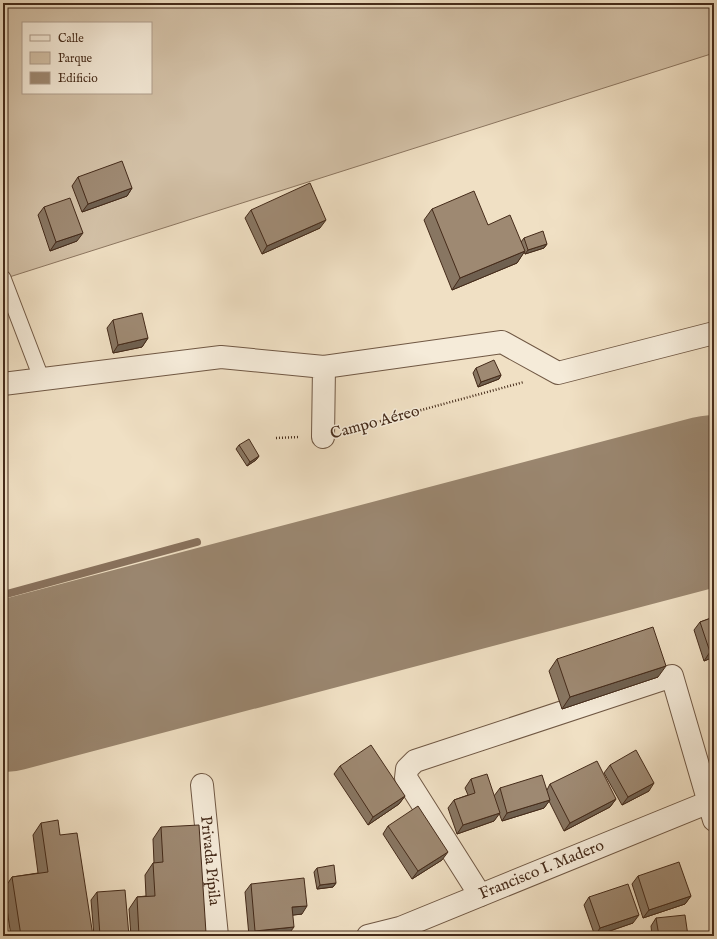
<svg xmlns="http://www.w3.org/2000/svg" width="717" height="939" font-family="'IM FELL English',serif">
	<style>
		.green { fill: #d3c1a7; stroke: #8c7660; fill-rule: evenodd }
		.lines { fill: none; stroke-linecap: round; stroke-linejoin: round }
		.stream { stroke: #89725d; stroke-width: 8 }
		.runway { stroke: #9a866f; stroke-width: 170 }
		.service-casing { stroke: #705844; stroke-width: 17 }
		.minor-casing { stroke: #705844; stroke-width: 24 }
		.path { stroke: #452b1a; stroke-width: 2.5; stroke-dasharray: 1 2; stroke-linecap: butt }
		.service { stroke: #f5ebd9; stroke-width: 15 }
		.minor { stroke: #f5ebd9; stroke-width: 22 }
		.wall { fill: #887662; stroke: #452b1a }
		.shaded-wall { fill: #6f6050; stroke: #452b1a }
		.building { fill: #9e8972; stroke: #452b1a }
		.labels { text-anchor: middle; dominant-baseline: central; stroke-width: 3; stroke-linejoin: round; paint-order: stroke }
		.street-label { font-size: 16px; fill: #452b1a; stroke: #f5ebd9 }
	</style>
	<rect width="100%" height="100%" fill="#f0e0c4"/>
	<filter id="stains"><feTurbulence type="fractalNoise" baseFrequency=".005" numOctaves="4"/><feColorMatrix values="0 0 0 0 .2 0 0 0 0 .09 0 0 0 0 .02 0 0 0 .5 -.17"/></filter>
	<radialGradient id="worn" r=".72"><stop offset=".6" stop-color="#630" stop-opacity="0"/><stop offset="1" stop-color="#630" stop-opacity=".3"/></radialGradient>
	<path class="green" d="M3,3H714V53L3,279ZM23,23H151V93H23Z"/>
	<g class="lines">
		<path class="stream" d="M3,595L197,542"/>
		<path class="runway" d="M3,687L714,500"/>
		<g class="service-casing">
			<path id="service" d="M3,278L42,380"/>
		</g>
		<g class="minor-casing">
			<g id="minor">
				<path d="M324,367L502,342L558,373L714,333"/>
				<path d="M3,384L221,357L324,367L323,437"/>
				<path id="s1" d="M202,785L217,936"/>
				<path d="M480,895L406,778L407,769L415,761L672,676L714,820"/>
				<path id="s2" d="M368,936L400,928L714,800"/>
			</g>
		</g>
		<g class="path">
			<path d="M348,430L524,382"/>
			<path d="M276,438L300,437"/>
		</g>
		<use href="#service" class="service"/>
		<use href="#minor" class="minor"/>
	</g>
	<g class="wall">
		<path d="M78,177L132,188L127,196L82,212L72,186Z"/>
		<path d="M44,207L77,241L50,251L38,215Z"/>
		<path d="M432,209L488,225L521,242L524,238L547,244L544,248L525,254L524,252L517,263L452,290L424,220Z"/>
		<path d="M251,210L320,228L262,254L245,218Z"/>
		<path d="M113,320L148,338L142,347L113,353L107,328Z"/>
		<path d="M476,368L501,375L499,379L478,387L473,373Z"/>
		<path d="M239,445L259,456L256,460L247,466L236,449Z"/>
		<path d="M714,617V657L704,661L694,630L700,622Z"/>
		<path d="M557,659L658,677L562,709L549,671Z"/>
		<path d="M610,765L649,791L622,805L604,773Z"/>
		<path d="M340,766L405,796L399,804L368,825L334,774Z"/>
		<path d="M471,779L494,796L500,788L547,790L550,784L616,799L610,807L564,831L549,801L544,808L502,821L499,813L494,821L457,834L448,808L454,800L468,795L465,788Z"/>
		<path d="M41,823L60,835L93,936H11L4,889L12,877L38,873L33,835Z"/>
		<path d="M388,826L442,860L412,879L383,834Z"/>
		<path d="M161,827L204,936H131L129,909L137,897L146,896L145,875L153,863H154L153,839Z"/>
		<path d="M317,868L336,883L333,887L317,889L314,872Z"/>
		<path d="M638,876L691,896L685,904L643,918L632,884Z"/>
		<path d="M251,884L302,914L292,915L288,935L281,936H249L245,892Z"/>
		<path d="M97,892L129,936H94L91,900Z"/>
		<path d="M589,897L633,923L595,936L584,905Z"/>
		<path d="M656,918L688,936H652L651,926Z"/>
	</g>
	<g class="shaded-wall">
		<path d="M132,188L127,196L82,212L88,204Z"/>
		<path d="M326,220L320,228L262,254L267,246Z"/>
		<path d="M83,233L77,241L50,251L56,242Z"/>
		<path d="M547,244L544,248L525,254L528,250Z"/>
		<path d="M525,251L517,263L452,290L460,278Z"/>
		<path d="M148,338L142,347L113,353L118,345Z"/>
		<path d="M501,375L499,379L478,387L481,382Z"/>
		<path d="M259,456L256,460L247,466L250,462Z"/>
		<path d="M714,651V657L704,661L710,652Z"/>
		<path d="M666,666L658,677L562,709L570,697Z"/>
		<path d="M654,783L649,791L622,805L628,797Z"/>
		<path d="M405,796L399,804L368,825L373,817Z"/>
		<path d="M616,799L610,807L564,831L570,823Z"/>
		<path d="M550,800L544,808L502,821L507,813Z"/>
		<path d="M500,813L494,821L457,834L463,825Z"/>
		<path d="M448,852L442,860L412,879L418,871Z"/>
		<path d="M336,883L333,887L317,889L320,885Z"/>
		<path d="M691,896L685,904L643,918L649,910Z"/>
		<path d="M307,906L302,914L286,916L292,907Z"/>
		<path d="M639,915L633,923L595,936L600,928Z"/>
		<path d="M294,927L288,935L281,936H252L255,931Z"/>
		<path d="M206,933L204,936H163Z"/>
	</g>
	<g class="building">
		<path d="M122,161L132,188L88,204L78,177Z"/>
		<path d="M310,183L326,220L267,246L251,210Z"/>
		<path d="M474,191L488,225L510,215L525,251L460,278L432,209Z"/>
		<path d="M70,198L83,233L56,242L44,207Z"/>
		<path d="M543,231L547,244L528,250L524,238Z"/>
		<path d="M142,313L148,338L118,345L113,320Z"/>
		<path d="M494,360L501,375L481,382L476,368Z"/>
		<path d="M249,439L259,456L250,462L239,445Z"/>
		<path d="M714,617V651L710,652L700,622Z"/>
		<path d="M653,627L666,666L570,697L557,659Z"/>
		<path d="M371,745L405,796L373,817L340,766Z"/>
		<path d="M636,750L654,783L628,797L610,765Z"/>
		<path d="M597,761L616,799L570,823L550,784Z"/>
		<path d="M487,774L500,813L463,825L454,800L475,793L471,779Z"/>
		<path d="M542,775L550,800L507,813L500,788Z"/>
		<path d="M418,806L448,852L418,871L388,826Z"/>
		<path d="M58,820L60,835L77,833L93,936H21L12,877L48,872L41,823Z"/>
		<path d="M199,825L206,933L163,936H139L137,897L155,896L153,863L163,862L161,827Z"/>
		<path d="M3,856L6,863L3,864Z"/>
		<path d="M679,862L691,896L649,910L638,876Z"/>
		<path d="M334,865L336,883L320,885L317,868Z"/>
		<path d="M304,878L307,906L292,907L294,927L255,931L251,884Z"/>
		<path d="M628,884L639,915L600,928L589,897Z"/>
		<path d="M125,890L129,936H100L97,892Z"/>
		<path d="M685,915L688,936H659L656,918Z"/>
	</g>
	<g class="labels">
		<g class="street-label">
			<text transform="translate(375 423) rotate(-15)">Campo Aéreo</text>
			<text stroke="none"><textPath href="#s1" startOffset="76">Privada Pípila</textPath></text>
			<text stroke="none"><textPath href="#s2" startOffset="186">Francisco I. Madero</textPath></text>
		</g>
	</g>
	<rect width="717" height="939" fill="none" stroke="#f0e0c4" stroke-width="16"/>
	<rect x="4" y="4" width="709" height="931" fill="none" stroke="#452b1a" stroke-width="2"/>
	<rect x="8" y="8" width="701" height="923" fill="none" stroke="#452b1a"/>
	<rect x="22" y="22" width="130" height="72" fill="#f5ebd9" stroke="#af9e8d"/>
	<rect x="30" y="35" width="20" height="6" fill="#f5ebd9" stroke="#af9e8d"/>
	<text x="58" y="42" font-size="12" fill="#452b1a">Calle</text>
	<rect x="30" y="52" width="20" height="12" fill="#d3c1a7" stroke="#af9e8d"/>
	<text x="58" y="62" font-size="12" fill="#452b1a">Parque</text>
	<rect x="30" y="72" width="20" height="12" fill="#9e8972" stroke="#af9e8d"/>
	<text x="58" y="82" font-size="12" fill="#452b1a">Edificio</text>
	<rect width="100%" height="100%" filter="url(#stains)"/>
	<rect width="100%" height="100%" fill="url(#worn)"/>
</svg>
